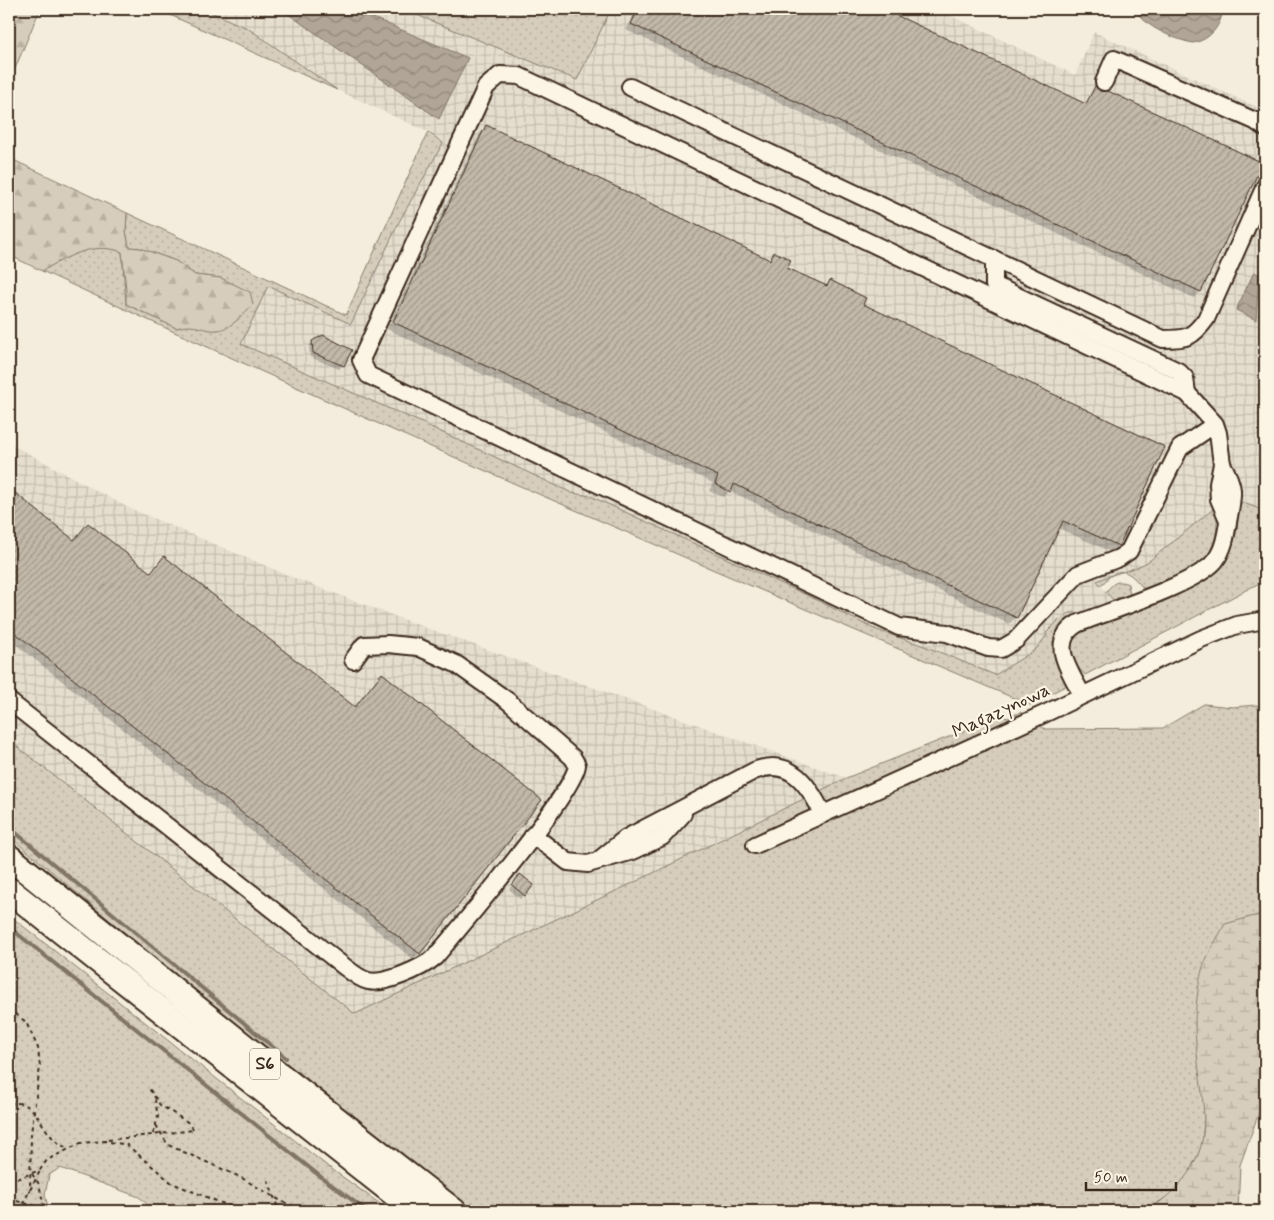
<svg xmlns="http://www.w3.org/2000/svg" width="1274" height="1220" font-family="Mynerve,sans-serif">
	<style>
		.industrial { fill: url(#industrial-grid) }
		.grass { fill: url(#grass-dots); stroke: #887c6e }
		.forest { fill: url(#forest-firs); stroke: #887c6e }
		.wetland { fill: url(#wetland-marsh); stroke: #887c6e }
		.water { fill: url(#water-waves); stroke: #817466 }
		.shadow { fill: #0003 }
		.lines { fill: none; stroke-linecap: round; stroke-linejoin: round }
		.stream { stroke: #817466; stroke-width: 4 }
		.building { fill: url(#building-hatch); stroke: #3b2a1e }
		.minor-casing { stroke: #3b2a1e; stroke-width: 20 }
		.highway-casing { stroke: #3b2a1e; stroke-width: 28 }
		.path { stroke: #3b2a1e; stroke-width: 2; stroke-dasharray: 4 4; stroke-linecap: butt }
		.minor { stroke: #fcf5e5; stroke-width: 16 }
		.highway { stroke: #fcf5e5; stroke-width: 24 }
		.labels { text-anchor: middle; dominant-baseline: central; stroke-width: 4.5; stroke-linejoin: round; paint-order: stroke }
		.shield { fill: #fcf5e5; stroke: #75675a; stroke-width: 1 }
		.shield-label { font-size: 18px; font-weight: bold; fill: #3b2a1e }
		.street-label { font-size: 19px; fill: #3b2a1e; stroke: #fcf5e5 }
	</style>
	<defs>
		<pattern id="industrial-grid" width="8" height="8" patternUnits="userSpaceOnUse" patternTransform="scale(1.25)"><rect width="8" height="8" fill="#e5ddce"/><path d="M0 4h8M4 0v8" fill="none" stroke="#c5beb0"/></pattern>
		<pattern id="grass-dots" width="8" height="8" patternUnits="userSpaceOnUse" patternTransform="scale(1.25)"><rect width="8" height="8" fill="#d6cdbd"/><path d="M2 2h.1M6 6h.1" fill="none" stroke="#b9b0a2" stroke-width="1.8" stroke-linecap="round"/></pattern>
		<pattern id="forest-firs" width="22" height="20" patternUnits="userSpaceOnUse" patternTransform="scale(1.25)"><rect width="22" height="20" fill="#d6cdbd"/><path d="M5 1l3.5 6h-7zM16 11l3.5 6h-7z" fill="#b9b0a2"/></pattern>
		<pattern id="wetland-marsh" width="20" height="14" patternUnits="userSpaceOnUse" patternTransform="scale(1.25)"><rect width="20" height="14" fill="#d6cdbd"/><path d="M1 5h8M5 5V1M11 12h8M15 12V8" fill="none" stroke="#b9b0a2"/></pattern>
		<pattern id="water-waves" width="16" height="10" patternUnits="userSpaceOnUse" patternTransform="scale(1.25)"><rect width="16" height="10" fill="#b0a596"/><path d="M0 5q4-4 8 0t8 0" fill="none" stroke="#90877a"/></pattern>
		<pattern id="building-hatch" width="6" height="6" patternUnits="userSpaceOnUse" patternTransform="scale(1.25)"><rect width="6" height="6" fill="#c3b9aa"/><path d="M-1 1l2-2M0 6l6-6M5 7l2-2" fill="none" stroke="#a0978a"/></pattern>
	</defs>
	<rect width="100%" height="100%" fill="#f4eddd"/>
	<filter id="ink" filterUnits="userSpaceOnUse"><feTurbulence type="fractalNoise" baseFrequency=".02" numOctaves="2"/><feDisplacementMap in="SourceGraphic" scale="10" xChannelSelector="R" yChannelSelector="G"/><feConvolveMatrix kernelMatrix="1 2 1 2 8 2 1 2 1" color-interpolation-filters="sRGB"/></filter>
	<g filter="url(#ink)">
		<g class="industrial">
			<path d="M204,9H402L577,80L611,9H937L1075,75L1094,32L1265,111V511L1238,501L1216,503L1212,510L1149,561L1143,565L1114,573L1097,582L1115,601L1086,612L1069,613L1035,650L995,675L927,647L874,629L813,598L590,496L572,493L420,422L241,344L268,285L351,324L399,222L443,143L428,132L337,90L249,29Z"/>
			<path d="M9,443L127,507L292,577L405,620L846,778L635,882L355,1014L9,740Z"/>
		</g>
		<g class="grass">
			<path d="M173,9H204L249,29L337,90L170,15Z"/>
			<path d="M402,9H611L577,80Z"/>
			<path d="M428,132L443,143L399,222L351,324L268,286L241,344L420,422L572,493L590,496L813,598L874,629L927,647L995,675L1035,650L1047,635L1046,633L1063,616L1064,617L1069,613L1086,612L1115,602L1106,592C1113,583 1117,579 1128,584L1130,594L1128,598L1064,623L1056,634L1054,651L1067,680V685L1030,705C699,564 368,423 42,271C67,256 93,240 122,252L126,304L176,328L190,324L218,330L221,278L195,275L176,261L140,248L129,247L126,231L127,213L346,315Z"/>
			<path d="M1238,501L1265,511V580L1085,675L1073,662L1069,644L1074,636L1081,630L1208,579C1233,557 1240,533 1238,501Z"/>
			<path d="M1216,503C1223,561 1196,569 1150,588H1143C1128,570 1119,563 1101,586L1097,581C1113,573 1135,570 1149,561L1212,510Z"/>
			<path d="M1204,704L1232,707L1257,705L1265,710V913L1258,915L1195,1023L1205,1105L1202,1146L1188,1175L1170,1195L1144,1211H470L283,1065L9,836V740L355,1014L635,882L846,778L1001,716L1008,718L1020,712L1045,729L1163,728Z"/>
			<path d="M9,915L326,1165L390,1211H155L139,1197L60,1168L49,1175L45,1195L49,1211H9Z"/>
		</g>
		<g class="forest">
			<path d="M9,9H40L9,83Z"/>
			<path d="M9,158L127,213L126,231L129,247L140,248L176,261L195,275L221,278L250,292L253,304C243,314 233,328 218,330C203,332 197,322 176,328L126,304V289L122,252C93,241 67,257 42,271L9,255Z"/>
		</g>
		<path class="wetland" d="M1258,915L1265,917V1096L1240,1165L1238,1211H1148C1232,1152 1197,1108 1195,1024C1195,1010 1199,976 1204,964C1210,950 1218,937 1225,924Z"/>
		<g class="water">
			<path d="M281,9H352L468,58L439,119Z"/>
			<path d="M1136,9H1223C1221,26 1210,40 1193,43C1176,40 1142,26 1136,9Z"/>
			<path d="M1254,272L1259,274L1256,320L1236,310Z"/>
		</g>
		<g class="shadow">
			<path d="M636,9H881L1084,105L1095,88L1099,92L1261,164L1200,292L1194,298L626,30Z"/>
			<path d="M487,127L768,260L774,254L786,268L825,287L830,282L861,304L1118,545L1111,552L1058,528L1016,617L1009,624L730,491L724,497L709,491L713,483L387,329L480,133Z"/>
			<path d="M313,342L343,365L339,369L310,357L309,346Z"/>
			<path d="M9,489L74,541L88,524L150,574L354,708L382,675L419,953L413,959L9,639Z"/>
			<path d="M516,880L524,895L520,899L509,889Z"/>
		</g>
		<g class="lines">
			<g class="stream">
				<path d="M9,827L286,1058"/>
				<path d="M9,927L321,1177L367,1211"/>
			</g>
		</g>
		<g class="building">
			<path d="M638,9H883L1086,104L1095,86L1100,91H1108L1263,163L1201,292L631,24Z"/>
			<path d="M486,125L770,260L774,252L779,254L791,260L787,268L827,286L830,280L866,298L863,304L1165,447L1119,546L1063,521L1017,618L734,484L731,492L715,484L718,476L393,322Z"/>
			<path d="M323,335L352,350L344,366L313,353L312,341Z"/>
			<path d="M9,488L74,540L88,523L151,573L164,556L355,707L382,673L542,800L420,954L9,628Z"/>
			<path d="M520,874L534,885L525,896L512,885Z"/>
		</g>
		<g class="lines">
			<g class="minor-casing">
				<g id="minor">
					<path d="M1104,82L1114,59L1255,121L1265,128"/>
					<path d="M630,87L1163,339C1187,339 1192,338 1206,319L1265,186"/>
					<path d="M994,259V285L1178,371L1185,378L1187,393"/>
					<path d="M1215,424L1180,448L1129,551L1119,558L1078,574L1016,640L1001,649L988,648L947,633L899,627L368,375L361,360L486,87L500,75L519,76L1187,393L1215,424L1218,433L1222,464L1218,484L1219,499L1228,520"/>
					<path d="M1082,695C1071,672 1047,642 1077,624C1109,611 1196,584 1215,561C1224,549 1226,535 1228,522C1233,494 1236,489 1222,464"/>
					<path d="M9,701L341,964C349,970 359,979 368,981C385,985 422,968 435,957C459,929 575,792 577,765L573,758L508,701L456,664L418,647L388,644L364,645L353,660"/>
					<path d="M533,835L568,862L588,864L633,851L662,837L683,814"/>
					<path d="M755,845L1044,714L1201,639L1237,625L1265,620"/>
					<path d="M599,860L626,838L754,771C791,756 809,786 823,814"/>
				</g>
			</g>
			<g class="highway-casing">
				<g id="highway">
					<path d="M9,857L276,1072L454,1211"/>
					<path d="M9,890L416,1211"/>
				</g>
			</g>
			<g class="path">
				<path d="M9,1009L26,1022L38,1048L40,1067L31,1133L30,1192"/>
				<path d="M9,1104C34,1098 38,1122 52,1137C56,1142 62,1145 68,1149"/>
				<path d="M156,1125L168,1145L240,1177L281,1201L304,1211"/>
				<path d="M153,1134L158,1117L155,1100"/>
				<path d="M108,1140L194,1130L189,1123L160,1105L148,1087"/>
				<path d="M32,1174L39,1184L45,1211"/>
				<path d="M9,1179L19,1178L40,1170L47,1160L81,1143L105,1141L127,1145L172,1183L241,1211"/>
				<path d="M268,1180L279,1211"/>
				<path d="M9,1199L35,1206L42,1211"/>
				<path d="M19,1211L40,1171"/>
			</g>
			<use href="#minor" class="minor"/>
			<use href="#highway" class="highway"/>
		</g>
	</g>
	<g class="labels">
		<rect class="shield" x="250" y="1048.5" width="30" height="31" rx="4"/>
		<g class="shield-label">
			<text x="265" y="1064">S6</text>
		</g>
		<g class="street-label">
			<text transform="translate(1001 711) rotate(-25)">Magazynowa</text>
		</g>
	</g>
	<rect width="1274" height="1220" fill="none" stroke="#fcf5e5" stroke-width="30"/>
	<rect x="15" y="15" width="1244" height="1190" fill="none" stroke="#3b2a1e" stroke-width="2" filter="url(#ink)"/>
	<path d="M1086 1182v8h90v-8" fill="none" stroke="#3b2a1e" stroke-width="2.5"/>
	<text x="1094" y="1182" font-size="15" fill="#3b2a1e" stroke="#fcf5e5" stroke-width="4" paint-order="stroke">50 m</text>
</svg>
